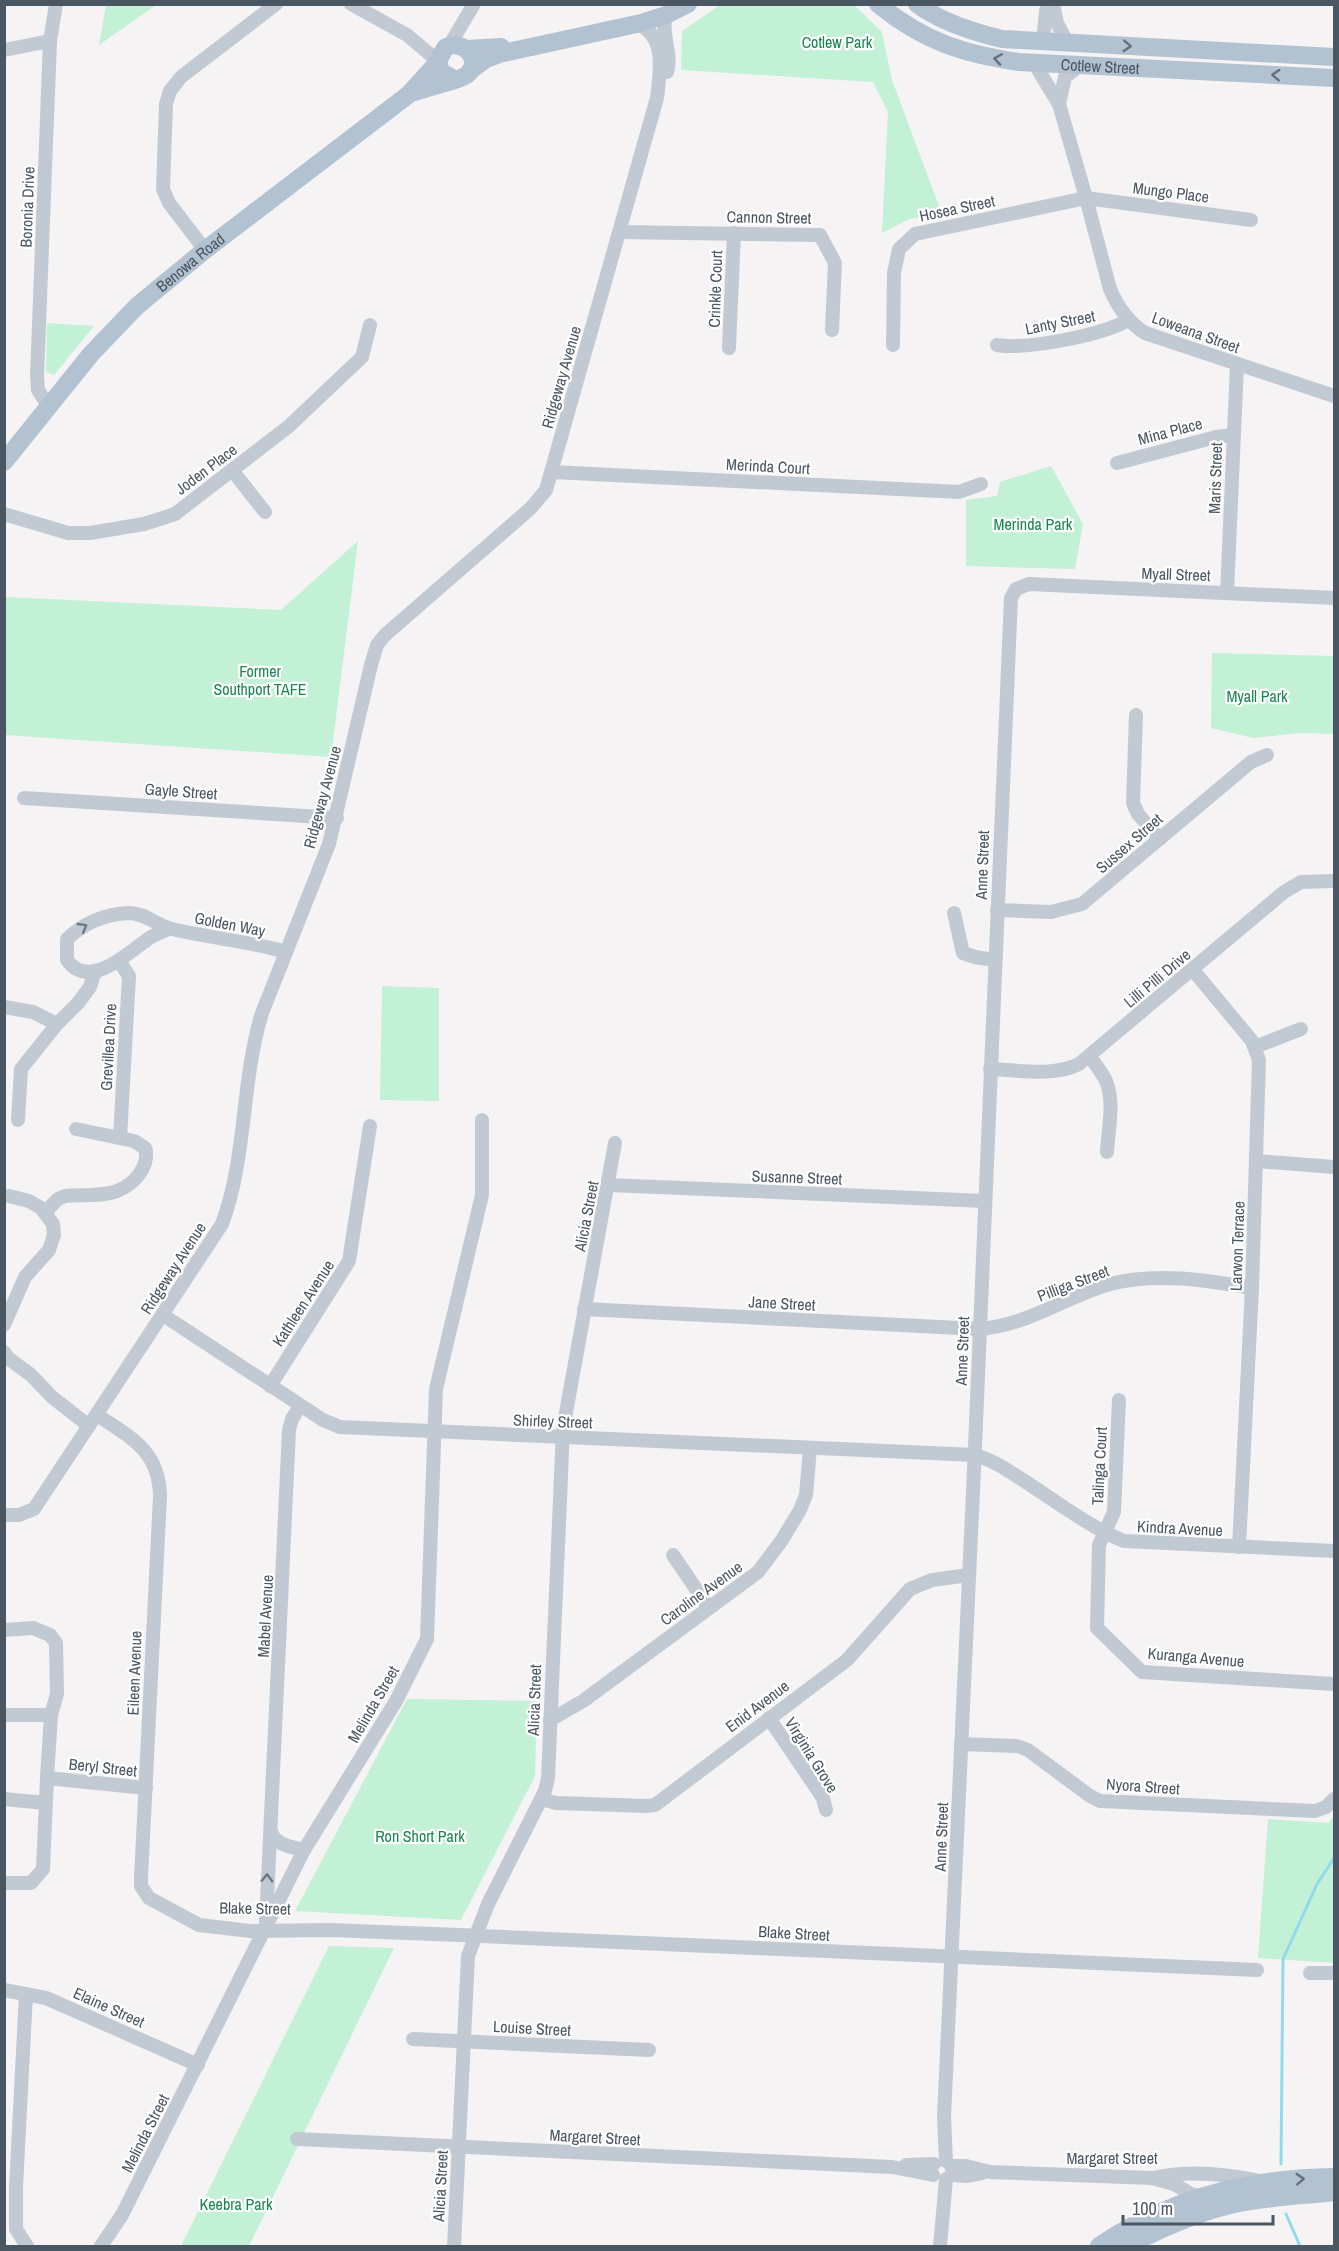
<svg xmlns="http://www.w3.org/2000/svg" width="1339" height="2251" font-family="'Archivo Narrow',sans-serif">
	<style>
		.green { fill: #c3f1d5 }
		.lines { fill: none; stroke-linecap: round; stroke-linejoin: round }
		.stream { stroke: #90daee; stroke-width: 3 }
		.minor { stroke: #c1cad2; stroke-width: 14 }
		.major { stroke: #b3c2d1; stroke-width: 18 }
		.oneway { stroke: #64717d }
		.oneway2 { stroke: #6e7983 }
		.labels { text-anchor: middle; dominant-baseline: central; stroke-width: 4.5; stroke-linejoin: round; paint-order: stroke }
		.park-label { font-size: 16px; fill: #17864f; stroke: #fff }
		.street-label { font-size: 16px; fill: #4a5661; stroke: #fff }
	</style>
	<rect width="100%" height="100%" fill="#f5f3f3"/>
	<g class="green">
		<path d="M106,5V4L156,5L99,45Z"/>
		<path d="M720,5H854L882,32L892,80L942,214L909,219L882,233L888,112L873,82L681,70L682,31Z"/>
		<path d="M47,323L94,326L54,375L46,372Z"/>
		<path d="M1051,466L1083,524L1075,569L966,566V500L997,496L1000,482Z"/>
		<path d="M358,541L331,757L5,735V597L281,610Z"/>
		<path d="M1212,653L1334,656V734L1300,733L1253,738L1211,728Z"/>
		<path d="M382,986L439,988V1101L380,1100Z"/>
		<path d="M407,1699L537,1701L535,1776L461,1920L295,1911Z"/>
		<path d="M1334,1815V1963L1258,1958L1268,1819L1329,1823Z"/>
		<path d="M329,1946L394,1948L249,2246H181Z"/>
	</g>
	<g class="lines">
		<g class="stream">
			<path d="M1281,2164L1283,1959L1317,1884L1334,1858"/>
			<path d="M1286,2214L1300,2246"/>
		</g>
		<g class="minor">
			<path d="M351,4L407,35L438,61"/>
			<path d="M1053,4L1057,23L1068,44"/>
			<path d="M666,15C660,34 673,54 667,72"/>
			<path d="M1043,42L1046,11L1050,4"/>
			<path d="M449,46L474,4"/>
			<path d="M4,50L50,41"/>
			<path d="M1034,63L1059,104L1086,198L1110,289C1118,308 1128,322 1145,333L1334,396"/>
			<path d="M1059,104L1065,77L1080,65"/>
			<path d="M619,232L820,235L835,263L832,330"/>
			<path d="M205,250L169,203L163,189L166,104L170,91L181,77L276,4"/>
			<path d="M893,345L894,273L899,249L915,234L1086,198L1251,220"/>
			<path d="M997,345C1026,350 1103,335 1128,320"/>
			<path d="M729,348L734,233"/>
			<path d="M49,407L38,390L37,376L50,41L56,4"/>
			<path d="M1117,463L1216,437L1233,435"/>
			<path d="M232,470L265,512"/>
			<path d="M552,472L959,492L981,484"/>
			<path d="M4,514L68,533H90L144,524L175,514L288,427L362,357L370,325"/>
			<path d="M1227,593L1237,365"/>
			<path d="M1136,715L1133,803L1138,814L1160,839"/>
			<path d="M24,798L337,818"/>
			<path d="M997,910L1051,912L1082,904L1251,762L1267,755"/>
			<path d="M954,913L963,953L975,957L995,960"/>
			<path d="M169,929C161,932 154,935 148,939C128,953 89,991 67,960V939C84,923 105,914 129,913C146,913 157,926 172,929C210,938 249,941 286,952"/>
			<path d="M119,961L129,976L120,1138"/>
			<path d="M1193,970L1252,1041L1259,1060L1252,1288L1239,1547"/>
			<path d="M4,1007L33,1012L57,1024"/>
			<path d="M1255,1047L1301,1029"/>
			<path d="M1090,1057C1095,1064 1102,1072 1106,1081C1115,1102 1108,1130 1107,1152"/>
			<path d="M990,1069C1018,1070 1054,1077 1079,1064L1284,892L1301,882L1334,881"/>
			<path d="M18,1120L21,1069L57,1024L78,1003L90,987L95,971"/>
			<path d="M1256,1161L1334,1167"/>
			<path d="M609,1185L984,1201"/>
			<path d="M45,1212L58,1199L65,1196C81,1194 102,1197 117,1191C133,1185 148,1169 146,1151L145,1148L134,1141L76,1129"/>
			<path d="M584,1309L979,1329C1026,1326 1065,1297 1110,1284C1156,1272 1206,1280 1252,1288"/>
			<path d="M163,1315L323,1420L340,1427L975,1455C996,1461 1013,1474 1032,1486C1061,1505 1092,1528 1124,1541L1334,1551"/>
			<path d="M4,1325L25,1277L49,1250L54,1235L53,1224L41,1208L29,1201L9,1196"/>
			<path d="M4,1352L8,1358L31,1375L52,1397L89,1426"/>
			<path d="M270,1386L349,1261L370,1126"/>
			<path d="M1119,1400L1114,1512L1099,1545L1097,1628L1142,1672L1334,1684"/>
			<path d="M97,1415C130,1437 159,1450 160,1496L141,1878V1886L149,1898L199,1925L250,1931L330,1930L459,1935L1257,1970"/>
			<path d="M4,1515H19L34,1509L222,1224C247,1157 241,1081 262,1013L329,844L371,665L377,645L385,635L531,508L546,490L657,98C660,72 667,37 638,24"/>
			<path d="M673,1555L709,1608"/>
			<path d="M4,1630L33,1628L50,1635L56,1643L57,1694L51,1715L47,1778L146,1788"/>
			<path d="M4,1715H51"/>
			<path d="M769,1718L823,1798L826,1810"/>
			<path d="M550,1720L583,1701L758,1572L782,1540L800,1510L806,1495L810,1448"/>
			<path d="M961,1744L1017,1746L1028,1750L1090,1796L1100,1801L1315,1811L1326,1807L1334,1799"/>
			<path d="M4,1799L45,1803"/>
			<path d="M541,1799L556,1803L647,1806L655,1805L847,1660L910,1589L932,1580L969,1575"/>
			<path d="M271,1831C274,1845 292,1847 304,1850"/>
			<path d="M4,1883H31L43,1869L47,1778"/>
			<path d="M266,1922L289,1430L292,1419L300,1406"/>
			<path d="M1310,1973H1334"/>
			<path d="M4,1990L46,1998L198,2065"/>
			<path d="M26,1994L16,2187V2229L27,2246"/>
			<path d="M413,2039L649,2050"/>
			<path d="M297,2139L892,2167L933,2175"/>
			<path d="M946,2161L944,2117L974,1470L1011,598L1016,589L1029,584L1334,598"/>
			<path d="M906,2165L934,2164"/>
			<path d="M951,2166H966L990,2172L1153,2178C1186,2170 1227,2174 1260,2181"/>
			<path d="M951,2175L966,2176L982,2173"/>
			<path d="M1155,2179L1174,2184L1191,2194L1201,2196"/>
			<path d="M101,2246L122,2215L304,1850L396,1701L427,1639L436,1389L482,1195V1120"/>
			<path d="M454,2246L468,1956L488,1904L545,1791L548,1778L563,1429L615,1143"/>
			<path d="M940,2246L946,2179"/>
		</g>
		<g class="major">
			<path id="s1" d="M878,4C923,41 963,54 1019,62L1334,78"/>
			<path d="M917,4C941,22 973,32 1002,39L1334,57"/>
			<path d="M467,49L501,47"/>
			<path d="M471,70L486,59L499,54L641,23L666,15L688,4"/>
			<path d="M415,92C427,87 462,80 468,74C483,58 461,38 445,48L438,61L441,72L454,79"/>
			<path id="s2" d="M4,462L91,354L137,306L205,250L408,95L438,62"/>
			<path d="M1099,2246C1170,2198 1249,2178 1334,2177"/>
			<path d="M1127,2246C1160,2229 1193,2214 1230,2205C1264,2197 1300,2196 1334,2192"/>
		</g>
	</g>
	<defs><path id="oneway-chevron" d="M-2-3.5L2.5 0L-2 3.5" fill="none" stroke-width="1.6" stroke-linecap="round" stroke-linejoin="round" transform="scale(1.5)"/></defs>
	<g class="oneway">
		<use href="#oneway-chevron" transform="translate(1127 46) rotate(3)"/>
		<use href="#oneway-chevron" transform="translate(998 59) rotate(-171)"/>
		<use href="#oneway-chevron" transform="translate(1276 75) rotate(-177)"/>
		<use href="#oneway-chevron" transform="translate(1300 2179) rotate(-3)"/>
	</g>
	<g class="oneway2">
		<use href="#oneway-chevron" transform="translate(83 927) rotate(-31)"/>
		<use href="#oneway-chevron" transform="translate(267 1878) rotate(-88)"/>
	</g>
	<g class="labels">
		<g class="park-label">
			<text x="837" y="42">Cotlew Park</text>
			<text x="1033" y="524">Merinda Park</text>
			<text x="260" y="671">Former<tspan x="260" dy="18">Southport TAFE</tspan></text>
			<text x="1257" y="696">Myall Park</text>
			<text x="420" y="1836">Ron Short Park</text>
			<text x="236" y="2204">Keebra Park</text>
		</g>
		<g class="street-label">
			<text stroke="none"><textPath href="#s1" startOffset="236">Cotlew Street</textPath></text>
			<text transform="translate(1171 192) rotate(7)">Mungo Place</text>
			<text transform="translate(27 207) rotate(-88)">Boronia Drive</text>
			<text transform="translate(957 208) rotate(-12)">Hosea Street</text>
			<text transform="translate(769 217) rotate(1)">Cannon Street</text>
			<text stroke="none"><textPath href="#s2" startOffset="274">Benowa Road</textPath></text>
			<text transform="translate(715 289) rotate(-88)">Crinkle Court</text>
			<text transform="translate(1060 322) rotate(-11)">Lanty Street</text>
			<text transform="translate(1196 332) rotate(20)">Loweana Street</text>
			<text transform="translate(561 377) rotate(-74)">Ridgeway Avenue</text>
			<text transform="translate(1170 431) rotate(-15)">Mina Place</text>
			<text transform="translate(768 466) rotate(3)">Merinda Court</text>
			<text transform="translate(206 469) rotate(-37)">Joden Place</text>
			<text transform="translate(1215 478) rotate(-88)">Maris Street</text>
			<text transform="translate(1176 574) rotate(2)">Myall Street</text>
			<text transform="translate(181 791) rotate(4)">Gayle Street</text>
			<text transform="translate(322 797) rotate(-75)">Ridgeway Avenue</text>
			<text transform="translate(1129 843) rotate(-41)">Sussex Street</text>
			<text transform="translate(982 865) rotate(-88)">Anne Street</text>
			<text transform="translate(230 924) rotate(11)">Golden Way</text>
			<text transform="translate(1157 978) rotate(-40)">Lilli Pilli Drive</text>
			<text transform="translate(108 1047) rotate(-87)">Grevillea Drive</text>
			<text transform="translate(797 1177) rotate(2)">Susanne Street</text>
			<text transform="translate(586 1216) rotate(-79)">Alicia Street</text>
			<text transform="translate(1237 1246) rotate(-88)">Larwon Terrace</text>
			<text transform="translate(173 1268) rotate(-57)">Ridgeway Avenue</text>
			<text transform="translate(1073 1283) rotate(-21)">Pilliga Street</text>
			<text transform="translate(303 1303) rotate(-57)">Kathleen Avenue</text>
			<text transform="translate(782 1303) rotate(3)">Jane Street</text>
			<text transform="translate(962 1351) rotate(-88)">Anne Street</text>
			<text transform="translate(553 1421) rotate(2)">Shirley Street</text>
			<text transform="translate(1099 1466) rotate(-87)">Talinga Court</text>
			<text transform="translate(1180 1528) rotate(3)">Kindra Avenue</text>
			<text transform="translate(701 1593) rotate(-36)">Caroline Avenue</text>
			<text transform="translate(265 1616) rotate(-87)">Mabel Avenue</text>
			<text transform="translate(1196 1657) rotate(5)">Kuranga Avenue</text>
			<text transform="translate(134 1673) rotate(-88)">Eileen Avenue</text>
			<text transform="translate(534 1700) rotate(-88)">Alicia Street</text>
			<text transform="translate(373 1704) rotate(-60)">Melinda Street</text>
			<text transform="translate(757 1706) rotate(-37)">Enid Avenue</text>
			<text transform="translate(812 1755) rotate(58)">Virginia Grove</text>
			<text transform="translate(103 1767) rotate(6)">Beryl Street</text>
			<text transform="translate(1143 1786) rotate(4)">Nyora Street</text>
			<text transform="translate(941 1837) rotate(-88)">Anne Street</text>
			<text transform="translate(255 1908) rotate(1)">Blake Street</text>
			<text transform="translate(794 1933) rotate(3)">Blake Street</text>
			<text transform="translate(109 2007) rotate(24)">Elaine Street</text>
			<text transform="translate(532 2028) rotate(3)">Louise Street</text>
			<text transform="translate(145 2133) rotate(-63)">Melinda Street</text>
			<text transform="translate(595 2137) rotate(3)">Margaret Street</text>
			<text x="1112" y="2158">Margaret Street</text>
			<text transform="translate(440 2186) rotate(-87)">Alicia Street</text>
		</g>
	</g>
	<rect width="1339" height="2251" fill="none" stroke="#4a5661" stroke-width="12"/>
	<path d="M1123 2215v9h150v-9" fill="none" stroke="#4a5661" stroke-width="3"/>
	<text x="1132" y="2215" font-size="18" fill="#4a5661" stroke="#ffffff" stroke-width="4.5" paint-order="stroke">100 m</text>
</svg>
